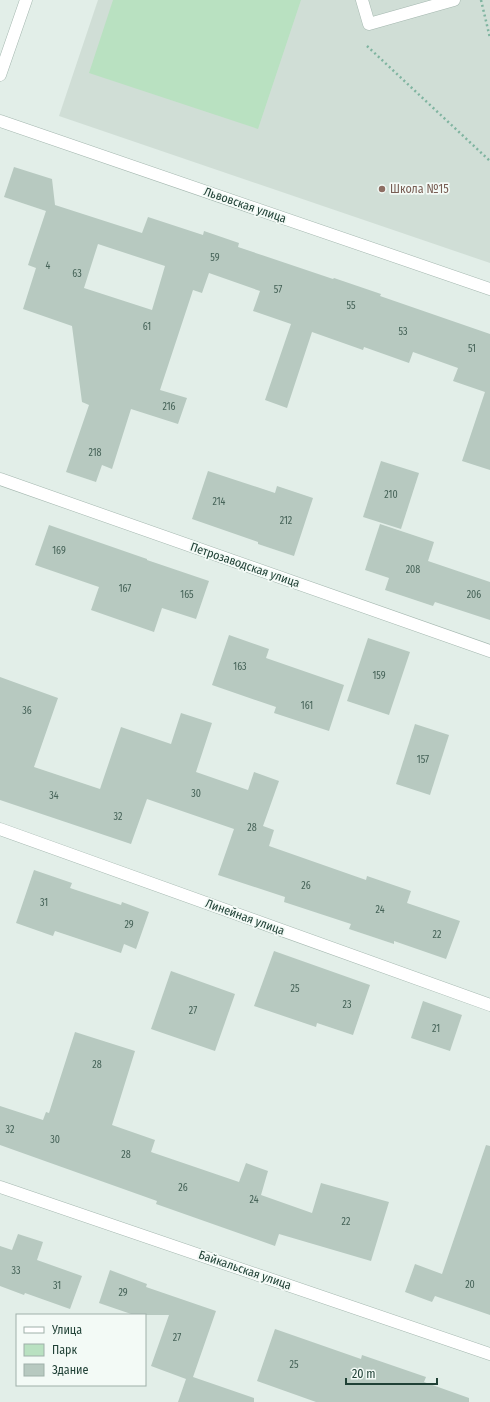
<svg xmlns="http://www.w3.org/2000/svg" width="490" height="1402" font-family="'Fira Sans Condensed',sans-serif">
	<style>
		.built { fill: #d0ded6 }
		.green { fill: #b9e1c1 }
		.building { fill: #b7c9c0; fill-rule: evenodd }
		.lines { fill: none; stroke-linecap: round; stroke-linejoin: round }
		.lane-casing { stroke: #a4b7af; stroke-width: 13 }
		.street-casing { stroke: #a4b7af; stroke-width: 13 }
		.path { stroke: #7fb4a0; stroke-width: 2.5; stroke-dasharray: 2 3; stroke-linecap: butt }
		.lane { stroke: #fff; stroke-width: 12 }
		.street { stroke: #fff; stroke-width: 12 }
		.education-dot { fill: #8d6e63; stroke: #f3faf6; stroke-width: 1.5 }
		.labels { text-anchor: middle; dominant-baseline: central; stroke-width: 3.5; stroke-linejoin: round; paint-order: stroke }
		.number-label { font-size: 10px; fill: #466358 }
		.education-label { font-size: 12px; fill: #785e54; stroke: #f3faf6; text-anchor: start }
		.street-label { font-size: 12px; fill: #204136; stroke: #f3faf6 }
	</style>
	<rect width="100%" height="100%" fill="#e2eee8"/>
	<path class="built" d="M98,0H490V263L59,116Z"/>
	<path class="green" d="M113,0H301L258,129L89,73Z"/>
	<g class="building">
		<path d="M14,167L52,179L55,205L142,233L148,217L203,235L204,231L239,243L238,247L333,279L334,278L381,294L380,296L490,334V470L462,461L485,392L453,381L458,368L413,352L409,363L364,347L363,350L312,332L287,408L265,400L291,324L253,311L260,291L209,273L202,293L193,290L160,390L187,398L178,424L131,409L112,469L102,465L96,482L66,472L89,405L82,402L72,326L23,309L36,268L28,265L46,211L4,197ZM98,244L165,266L152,310L84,288Z"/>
		<path d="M381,461L419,473L401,529L363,517Z"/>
		<path d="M208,471L275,493L277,486L313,498L294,556L258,544V542L192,519Z"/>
		<path d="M380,524L434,542L428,561L490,582V620L435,602L433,606L385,590L389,578L365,570Z"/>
		<path d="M49,525L147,559V560L209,581L196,619L162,608L154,632L91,610L99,587L35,565Z"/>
		<path d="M229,635L269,649L266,658L344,685L329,731L274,713L276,707L212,685Z"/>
		<path d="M368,638L410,652L389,715L347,701Z"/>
		<path d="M0,677L58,698L34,767L100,789L121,727L171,744L181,713L212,723L196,772L248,790L254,772L279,781L263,826L274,830L269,846L366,880L367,876L411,891L407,903L460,921L446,959L394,941V944L349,929L351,924L284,902L285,897L218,875L234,829L147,799L131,844L0,800Z"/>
		<path d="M415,724L449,735L430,795L396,784Z"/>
		<path d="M34,870L72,883L70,888L121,905L122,902L149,912L136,949L124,944L121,953L55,931L53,936L16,923Z"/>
		<path d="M274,951L370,985L353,1035L317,1023L316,1027L254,1006Z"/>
		<path d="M171,971L235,994L215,1051L151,1029Z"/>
		<path d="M423,1001L462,1015L450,1051L411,1038Z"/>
		<path d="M75,1032L135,1051L112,1125L155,1140L151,1152L239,1182L246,1163L268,1171L261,1195L312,1213L321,1183L389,1202L371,1261L279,1234L275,1246L156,1204L157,1201L0,1145V1106L43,1120L46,1112L49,1113Z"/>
		<path d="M486,1145L490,1146V1315L435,1296L432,1302L405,1292L415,1264L442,1274Z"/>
		<path d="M18,1234L43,1242L37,1260L82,1276L70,1309L25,1293L24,1295L0,1286V1246L12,1250Z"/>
		<path d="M110,1270L147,1284L146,1287L216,1311L193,1377L254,1398V1402H178L186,1379L151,1366L169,1315H134L99,1303Z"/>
		<path d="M275,1329L361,1359L362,1355L426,1377L424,1382L469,1398V1402H316L257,1381Z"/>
	</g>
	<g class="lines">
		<g class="lane-casing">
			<path id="lane" d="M362,0L369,24L454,0"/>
		</g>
		<g class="street-casing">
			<g id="street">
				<path d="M0,75L26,0"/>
				<path d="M0,121L490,289"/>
				<path d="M0,479L490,651"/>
				<path d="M0,829L490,1005"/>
				<path d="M0,1187L490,1354"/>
			</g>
		</g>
		<g class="path">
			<path d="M481,0L490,38"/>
			<path d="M367,46L490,161"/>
		</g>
		<use href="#lane" class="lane"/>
		<use href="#street" class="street"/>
	</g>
	<circle class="education-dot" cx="382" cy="189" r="4"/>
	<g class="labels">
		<g class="number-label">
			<text x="215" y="258">59</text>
			<text x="48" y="266">4</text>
			<text x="77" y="274">63</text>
			<text x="278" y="290">57</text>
			<text x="351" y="306">55</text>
			<text x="147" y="327">61</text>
			<text x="403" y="332">53</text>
			<text x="472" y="349">51</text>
			<text x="169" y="407">216</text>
			<text x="95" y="453">218</text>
			<text x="391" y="495">210</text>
			<text x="219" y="502">214</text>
			<text x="286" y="521">212</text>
			<text x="59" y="551">169</text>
			<text x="413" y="570">208</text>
			<text x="125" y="589">167</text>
			<text x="187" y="595">165</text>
			<text x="474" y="595">206</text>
			<text x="240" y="667">163</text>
			<text x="379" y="676">159</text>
			<text x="307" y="706">161</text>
			<text x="27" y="711">36</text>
			<text x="423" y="760">157</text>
			<text x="196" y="794">30</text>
			<text x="54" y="796">34</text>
			<text x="118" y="817">32</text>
			<text x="252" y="828">28</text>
			<text x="306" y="886">26</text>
			<text x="44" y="903">31</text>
			<text x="380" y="910">24</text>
			<text x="129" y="925">29</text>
			<text x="437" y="935">22</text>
			<text x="295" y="989">25</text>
			<text x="347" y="1005">23</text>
			<text x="193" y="1011">27</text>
			<text x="436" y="1029">21</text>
			<text x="97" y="1065">28</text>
			<text x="10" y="1130">32</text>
			<text x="55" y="1140">30</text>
			<text x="126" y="1155">28</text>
			<text x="183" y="1188">26</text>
			<text x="254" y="1200">24</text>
			<text x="346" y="1222">22</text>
			<text x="16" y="1271">33</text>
			<text x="470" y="1285">20</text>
			<text x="57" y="1286">31</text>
			<text x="123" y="1293">29</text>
			<text x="177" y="1338">27</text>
			<text x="294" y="1365">25</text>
		</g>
		<g class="education-label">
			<text x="390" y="189">Школа №15</text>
		</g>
		<g class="street-label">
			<text transform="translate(245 205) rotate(19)">Львовская улица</text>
			<text transform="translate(245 565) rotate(19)">Петрозаводская улица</text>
			<text transform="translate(245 917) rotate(20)">Линейная улица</text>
			<text transform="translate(245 1270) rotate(19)">Байкальская улица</text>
		</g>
	</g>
	<rect x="16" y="1314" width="130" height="72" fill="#f3faf6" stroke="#9fb0a9"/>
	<rect x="24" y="1327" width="20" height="6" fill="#ffffff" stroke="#9fb0a9"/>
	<text x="52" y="1334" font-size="12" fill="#204136">Улица</text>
	<rect x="24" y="1344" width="20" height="12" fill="#b9e1c1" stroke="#9fb0a9"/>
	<text x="52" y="1354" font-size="12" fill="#204136">Парк</text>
	<rect x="24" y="1364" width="20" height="12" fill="#b7c9c0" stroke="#9fb0a9"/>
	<text x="52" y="1374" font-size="12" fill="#204136">Здание</text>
	<path d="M346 1378v6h91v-6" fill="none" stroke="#204136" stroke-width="2"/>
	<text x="352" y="1378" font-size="12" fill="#204136" stroke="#f3faf6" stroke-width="3" paint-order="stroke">20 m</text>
</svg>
